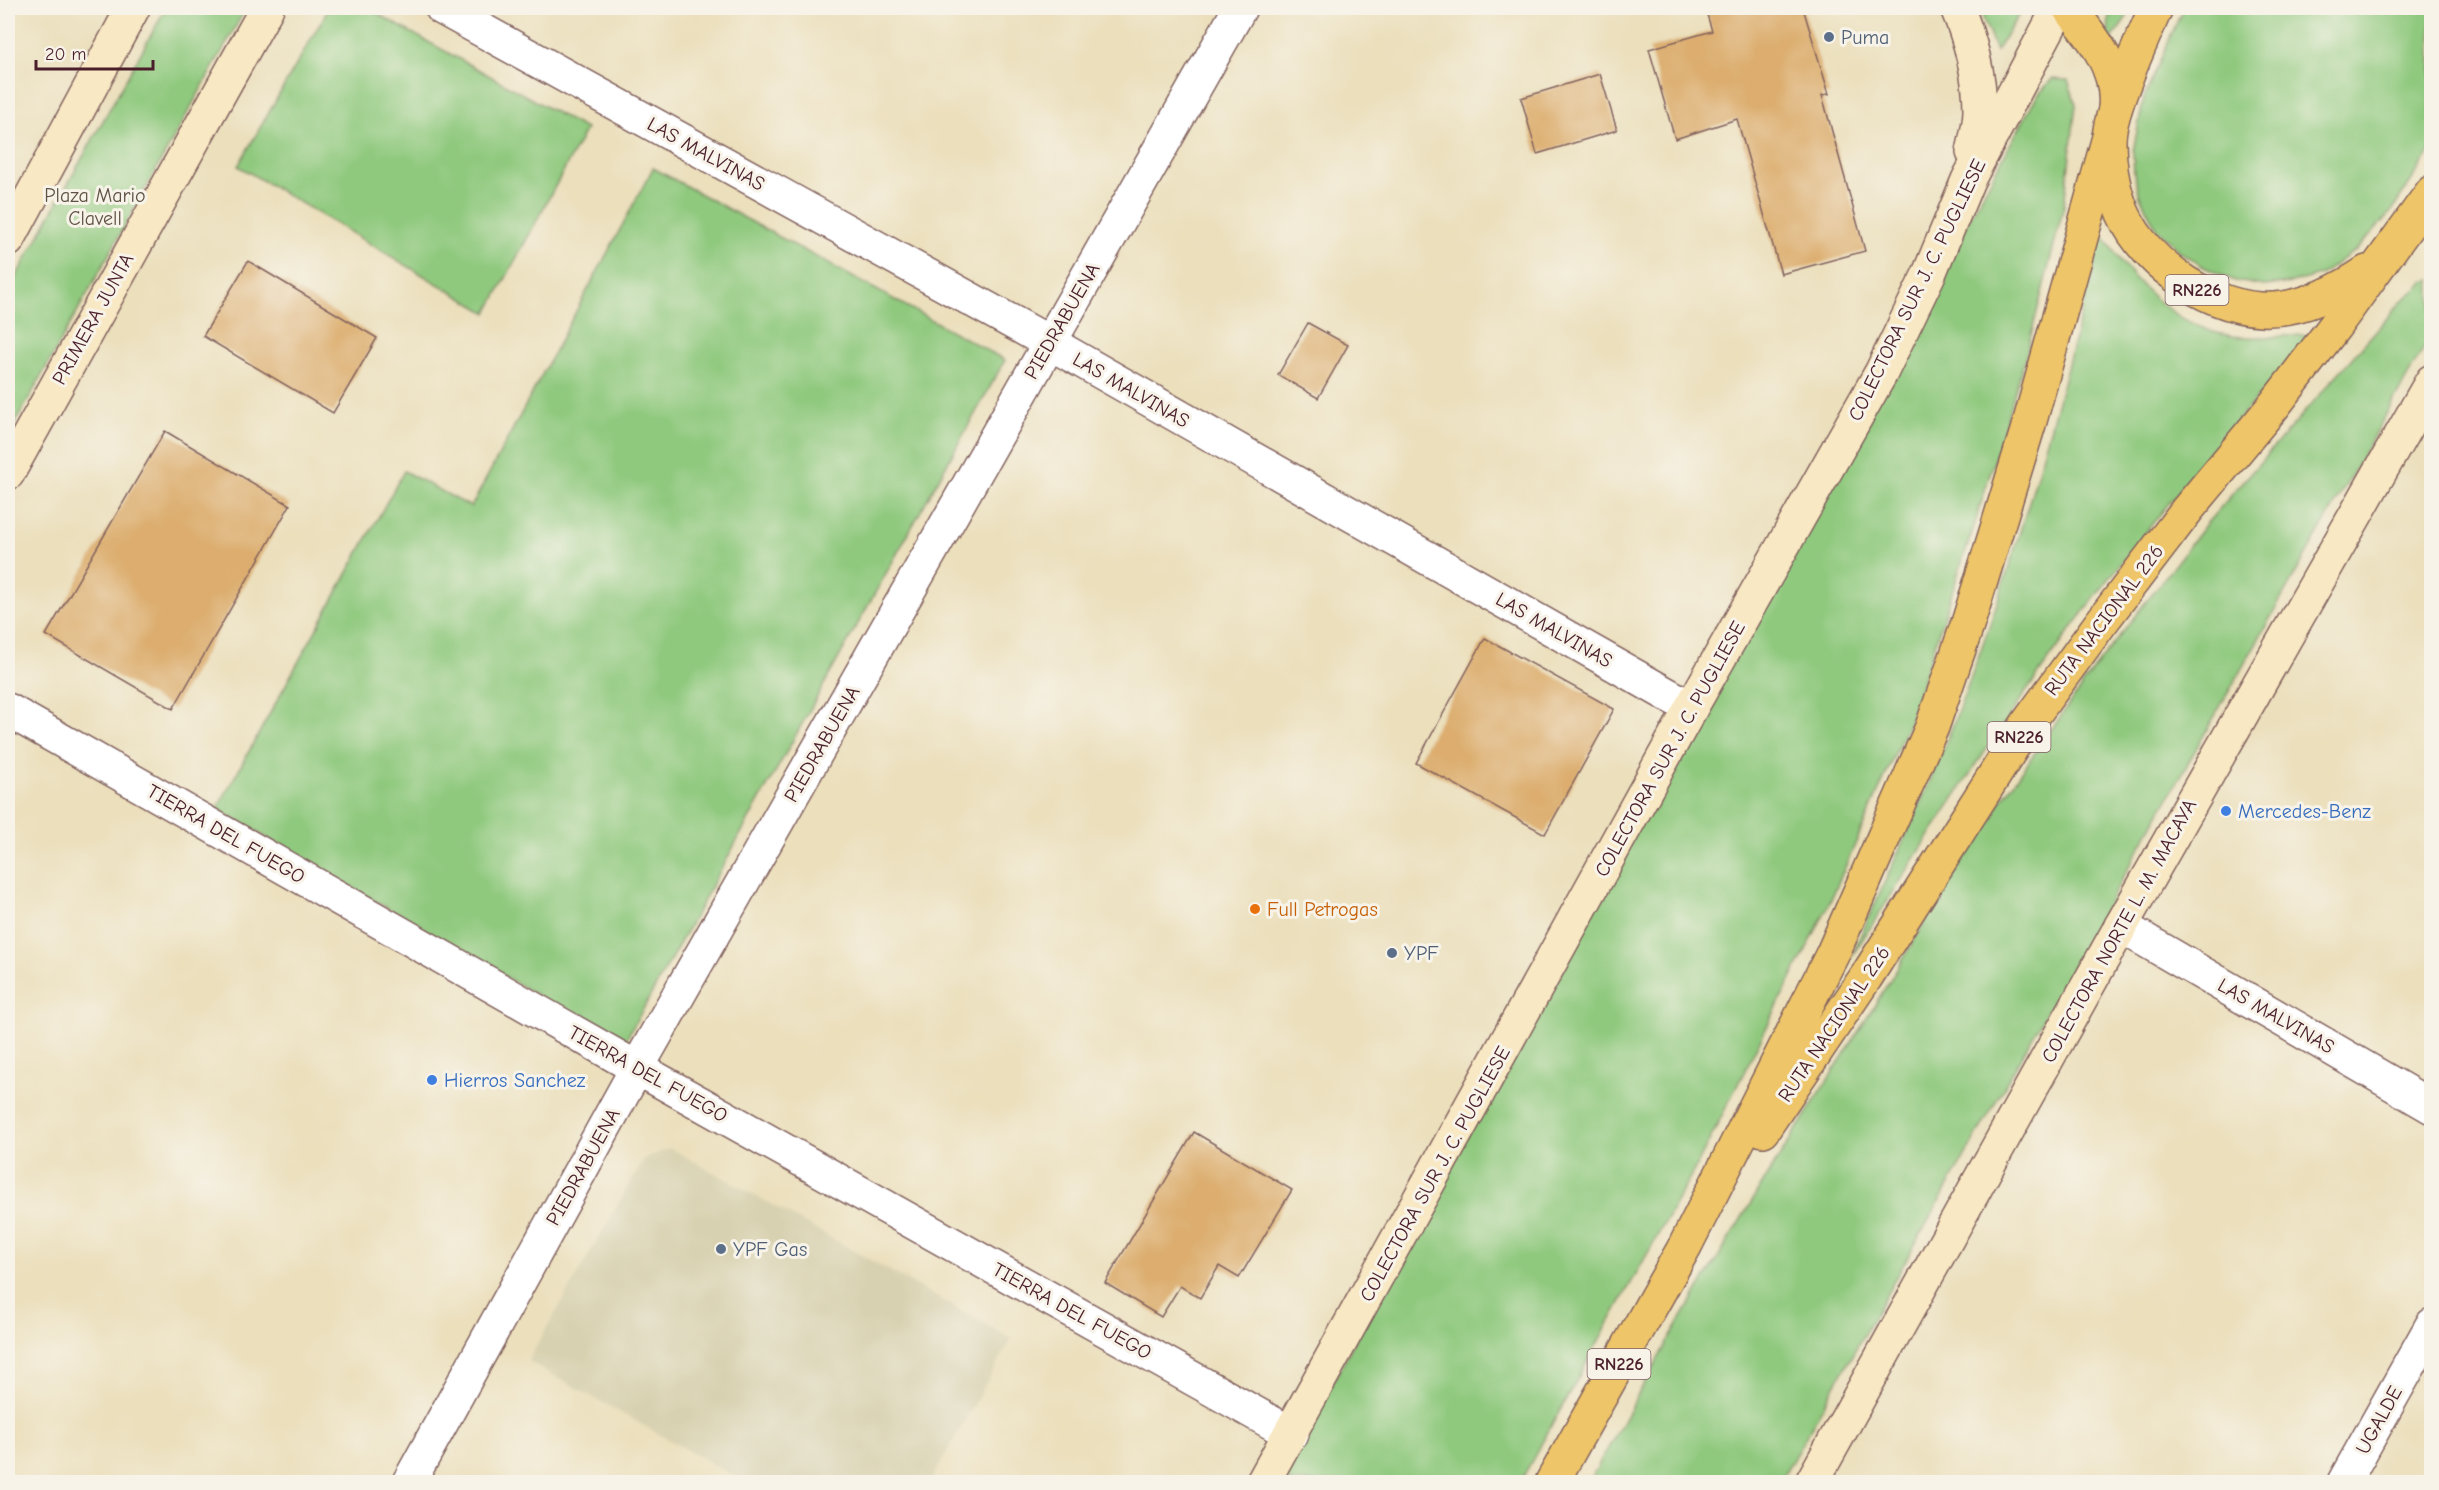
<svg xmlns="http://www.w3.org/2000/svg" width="2439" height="1490" font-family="'Comic Neue',sans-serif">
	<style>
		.built { fill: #d8d1b1 }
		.green { fill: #8fc97e; stroke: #6c7454; stroke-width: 1.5 }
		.building { fill: #dcad6e }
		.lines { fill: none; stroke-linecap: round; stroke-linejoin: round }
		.street-casing { stroke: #82625e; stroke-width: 36 }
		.secondary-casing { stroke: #82625e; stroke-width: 36 }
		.highway-casing { stroke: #82625e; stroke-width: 36 }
		.street { stroke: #fff; stroke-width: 33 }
		.secondary { stroke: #f8e8c3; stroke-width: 33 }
		.highway { stroke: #eec569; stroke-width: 33 }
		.service-dot { fill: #5c6f8a; stroke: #f7f3e8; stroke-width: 2 }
		.shop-dot { fill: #3f7fe0; stroke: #f7f3e8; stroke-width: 2 }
		.food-dot { fill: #e8710a; stroke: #f7f3e8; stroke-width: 2 }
		.labels { text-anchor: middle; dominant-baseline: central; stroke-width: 6; stroke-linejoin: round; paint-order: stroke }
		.shield { fill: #f7f3e8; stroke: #7e5f64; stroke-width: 1.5 }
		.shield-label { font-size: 18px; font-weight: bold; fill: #4a1f2b }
		.service-label { font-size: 20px; fill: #4e5e75; stroke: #f7f3e8; text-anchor: start }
		.street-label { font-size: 20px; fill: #4a1f2b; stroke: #f7f3e8 }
		.park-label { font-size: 20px; fill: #5f5244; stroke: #f7f3e8 }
		.shop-label { font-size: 20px; fill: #366cbe; stroke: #f7f3e8; text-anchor: start }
		.food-label { font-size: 20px; fill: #c56008; stroke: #f7f3e8; text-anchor: start }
	</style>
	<rect width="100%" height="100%" fill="#f7f3e8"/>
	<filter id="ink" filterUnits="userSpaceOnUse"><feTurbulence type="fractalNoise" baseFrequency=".0167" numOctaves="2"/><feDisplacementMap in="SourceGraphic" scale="12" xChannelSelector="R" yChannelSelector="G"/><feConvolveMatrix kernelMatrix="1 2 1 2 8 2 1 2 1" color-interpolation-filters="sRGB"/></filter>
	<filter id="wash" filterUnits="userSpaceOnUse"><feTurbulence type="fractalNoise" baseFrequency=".008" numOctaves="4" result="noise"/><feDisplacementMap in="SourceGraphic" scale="24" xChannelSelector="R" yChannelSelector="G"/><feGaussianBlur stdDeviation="1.35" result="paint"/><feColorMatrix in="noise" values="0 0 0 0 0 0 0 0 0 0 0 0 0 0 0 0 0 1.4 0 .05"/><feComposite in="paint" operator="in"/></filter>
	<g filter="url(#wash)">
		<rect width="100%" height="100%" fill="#ebdfbc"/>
		<path class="built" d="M670,1148L1011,1339L930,1482H745L528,1361L644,1159Z"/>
		<g class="green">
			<path d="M166,8H246L8,436V291Z"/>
			<path d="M329,8H367L586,129L487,313L238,166Z"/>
			<path d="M1979,8H2023L1996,51Z"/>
			<path d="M2109,8H2131L2124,22L2108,44Z"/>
			<path d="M2183,8H2431V150L2392,211L2356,250L2322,274L2292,283L2264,286L2235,281L2204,267L2182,253L2156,228L2140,196L2134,174L2133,151L2144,98Z"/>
			<path d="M2052,79L2068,80L2076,104L2064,206L2026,355L1976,520L1909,722L1828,906L1698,1163L1520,1482H1278L2035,99Z"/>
			<path d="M653,168L1005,360L623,1045L217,809L404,471L471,507Z"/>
			<path d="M2102,234C2132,281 2173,327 2232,336C2258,340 2285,335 2311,335C2224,436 2137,538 2059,646C1985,747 1918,854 1850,959C1890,869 1934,779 1968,685C2023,538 2063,386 2102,234Z"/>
			<path d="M2431,280V335L1780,1482H1589L1672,1334L1764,1181L1867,1018L1982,828L2094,669L2206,524L2402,301L2425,282Z"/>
		</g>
		<g id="blocks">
			<g class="building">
				<path d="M1705,8H1803L1829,94L1822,95L1865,251L1781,274L1737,119L1675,139L1649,49L1712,31Z"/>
				<path d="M1600,74L1617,130L1537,154L1521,98Z"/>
				<path d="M248,261L377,338L333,413L203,336Z"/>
				<path d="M1308,323L1348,345L1318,398L1278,375Z"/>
				<path d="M165,431L290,505L173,709L46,635Z"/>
				<path d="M1485,638L1614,709L1545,834L1416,763Z"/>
				<path d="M1194,1132L1292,1190L1239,1278L1219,1266L1200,1298L1180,1286L1161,1317L1105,1283Z"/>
			</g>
		</g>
	</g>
	<g filter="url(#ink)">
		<use href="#blocks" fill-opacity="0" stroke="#82625e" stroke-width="1.5"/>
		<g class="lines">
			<g class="street-casing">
				<g id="street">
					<path d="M442,8L1050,343L1691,708"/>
					<path d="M8,710L637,1068L1292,1434"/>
					<path d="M2121,926L2432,1107"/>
					<path d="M409,1482L637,1068L1240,8"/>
					<path d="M2344,1482L2432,1325"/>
				</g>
			</g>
			<g class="secondary-casing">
				<g id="secondary">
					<path d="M1957,8C1970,38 1980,76 1980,110C1980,123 1976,138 1973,152"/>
					<path d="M8,240L133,8"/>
					<path d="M8,473L267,8"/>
					<path d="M1263,1482L1691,708L1881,373L1929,274L1968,180L2059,8"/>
					<path d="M1812,1482L2121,926L2432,381"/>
				</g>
			</g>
			<g class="highway-casing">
				<g id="highway">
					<path d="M2069,8C2093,37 2119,69 2115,108"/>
					<path d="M2156,8C2143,37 2109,111 2109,140C2109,161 2112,183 2119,203C2137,258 2204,306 2261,309C2300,311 2336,293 2367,272"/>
					<path d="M1763,1130L1866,977L2027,724L2100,624L2187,510L2272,408L2335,326L2432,192"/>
					<path d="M1552,1482L1685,1246L1833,953L1932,727L1968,623L2030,421L2109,137"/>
				</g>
			</g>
			<use href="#street" class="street"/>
			<use href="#secondary" class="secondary"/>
			<use href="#highway" class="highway"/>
		</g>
	</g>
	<g class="service-dot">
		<circle cx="1829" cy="37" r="6"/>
		<circle cx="1392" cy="953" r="6"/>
		<circle cx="721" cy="1249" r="6"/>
	</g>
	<g class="shop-dot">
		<circle cx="2226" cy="811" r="6"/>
		<circle cx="432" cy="1080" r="6"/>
	</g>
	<circle class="food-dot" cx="1255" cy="909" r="6"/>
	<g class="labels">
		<g class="shield">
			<rect x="2165.5" y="275" width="63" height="30" rx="4.5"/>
			<rect x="1987.5" y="722" width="63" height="30" rx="4.5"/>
			<rect x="1587.5" y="1349" width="63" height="30" rx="4.5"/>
		</g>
		<g class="shield-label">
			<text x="2197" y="290">RN226</text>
			<text x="2019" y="737">RN226</text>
			<text x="1619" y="1364">RN226</text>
		</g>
		<g class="service-label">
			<text x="1841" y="37">Puma</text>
			<text x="1404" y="953">YPF</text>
			<text x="733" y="1249">YPF Gas</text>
		</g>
		<g class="street-label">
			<text transform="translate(706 154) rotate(29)">LAS MALVINAS</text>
			<text transform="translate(1917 290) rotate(-64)">COLECTORA SUR J. C. PUGLIESE</text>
			<text transform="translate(93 319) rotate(-61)">PRIMERA JUNTA</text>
			<text transform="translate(1062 321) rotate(-60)">PIEDRABUENA</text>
			<text transform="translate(1131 390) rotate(30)">LAS MALVINAS</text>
			<text transform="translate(2104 620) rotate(-53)">RUTA NACIONAL 226</text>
			<text transform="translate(1554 630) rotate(30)">LAS MALVINAS</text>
			<text transform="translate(822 744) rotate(-60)">PIEDRABUENA</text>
			<text transform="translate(1670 749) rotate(-61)">COLECTORA SUR J. C. PUGLIESE</text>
			<text transform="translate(226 834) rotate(30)">TIERRA DEL FUEGO</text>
			<text transform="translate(2119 931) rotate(-61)">COLECTORA NORTE L. M. MACAYA</text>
			<text transform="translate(2276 1016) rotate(30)">LAS MALVINAS</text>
			<text transform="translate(1834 1024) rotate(-56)">RUTA NACIONAL 226</text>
			<text transform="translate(648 1074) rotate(29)">TIERRA DEL FUEGO</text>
			<text transform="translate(583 1167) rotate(-61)">PIEDRABUENA</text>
			<text transform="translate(1435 1174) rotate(-61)">COLECTORA SUR J. C. PUGLIESE</text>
			<text transform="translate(1072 1311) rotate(29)">TIERRA DEL FUEGO</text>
			<text transform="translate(2379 1420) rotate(-61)">UGALDE</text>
		</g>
		<g class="park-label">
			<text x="95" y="195">Plaza Mario<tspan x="95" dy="23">Clavell</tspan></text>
		</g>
		<g class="shop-label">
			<text x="2238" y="811">Mercedes-Benz</text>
			<text x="444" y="1080">Hierros Sanchez</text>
		</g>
		<g class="food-label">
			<text x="1267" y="909">Full Petrogas</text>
		</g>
	</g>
	<rect width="2439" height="1490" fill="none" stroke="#f7f3e8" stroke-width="30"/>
	<path d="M36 60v9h117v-9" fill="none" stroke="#4a1f2b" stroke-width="3"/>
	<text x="45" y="60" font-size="18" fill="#4a1f2b" stroke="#f7f3e8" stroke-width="4.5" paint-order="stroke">20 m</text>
</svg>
